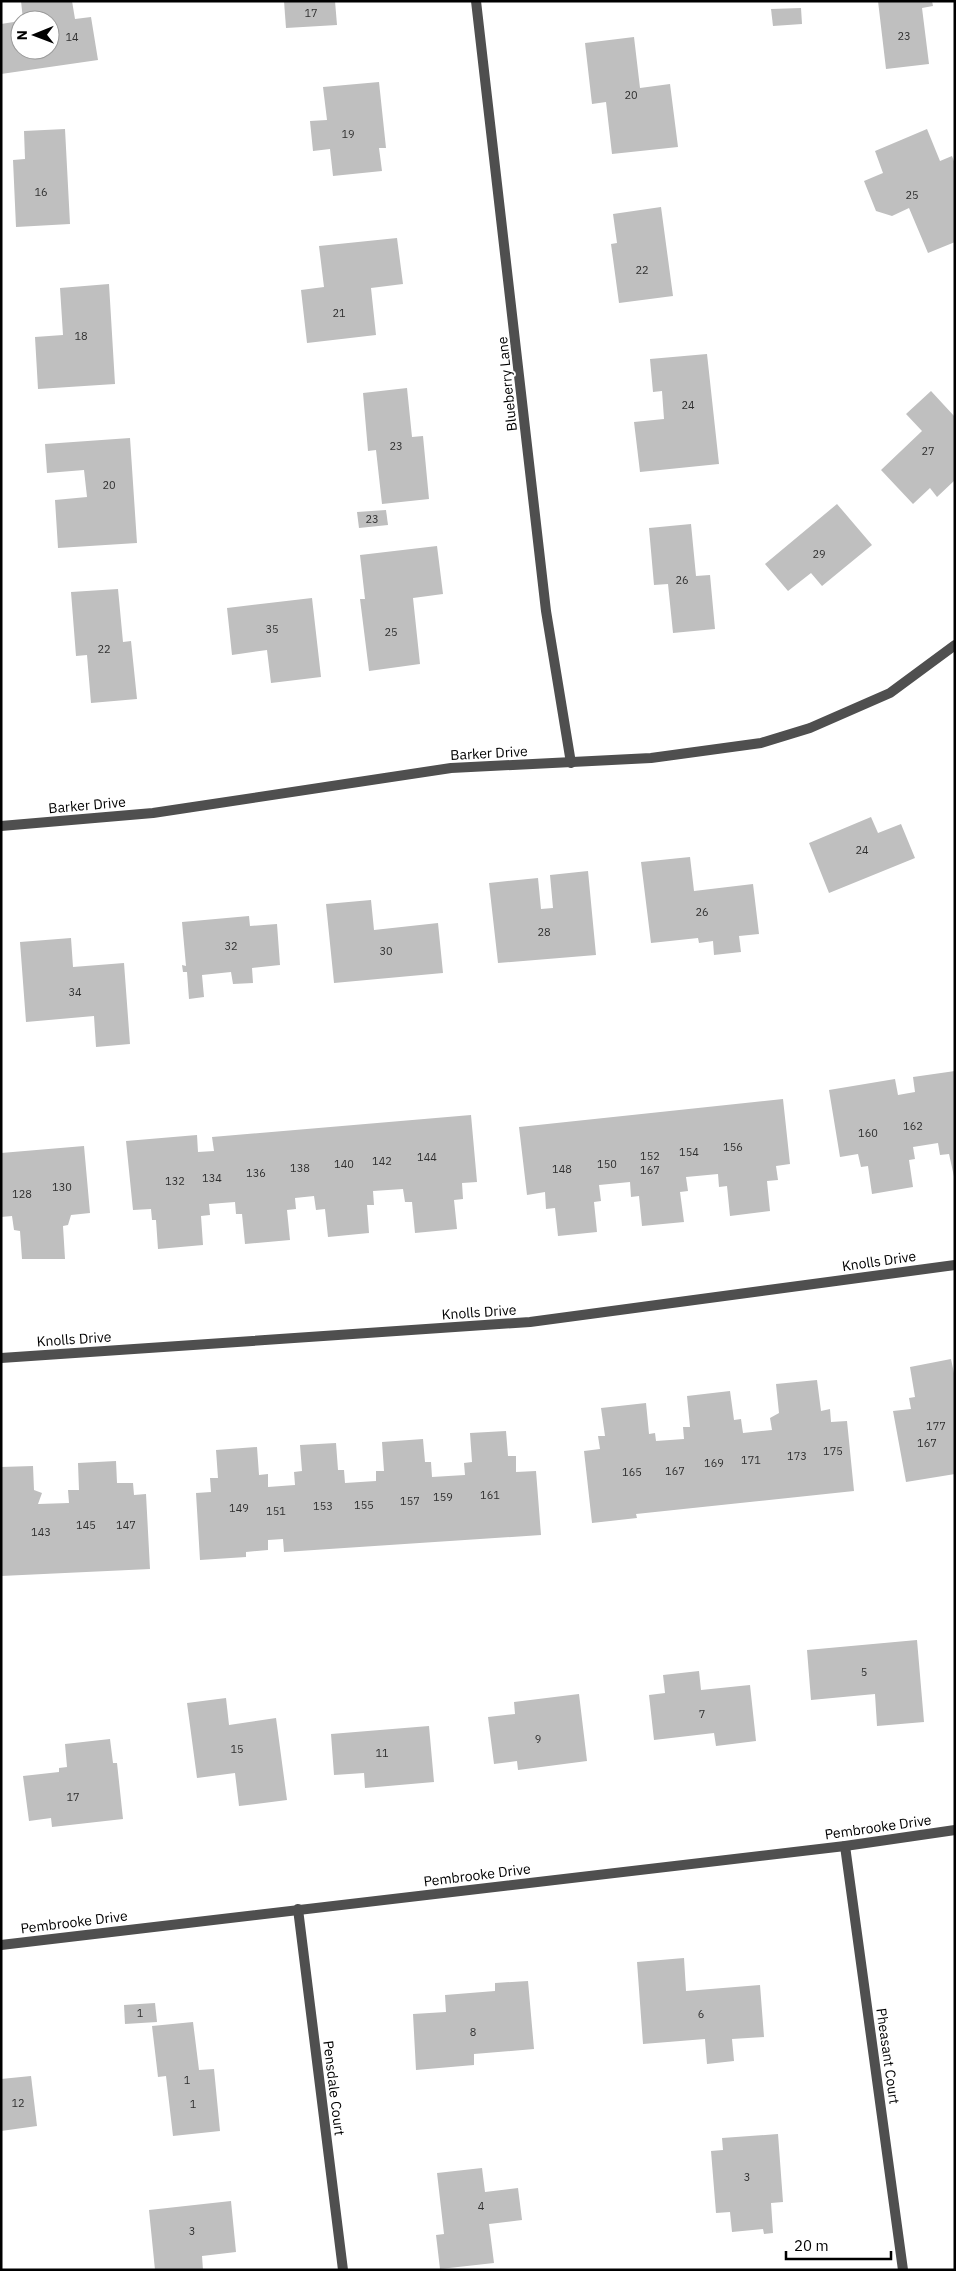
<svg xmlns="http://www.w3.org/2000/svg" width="956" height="2271" font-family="'IBM Plex Sans',sans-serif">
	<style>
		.building { fill: #bfbfbf }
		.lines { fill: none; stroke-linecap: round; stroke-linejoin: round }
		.minor { stroke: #4f4f4f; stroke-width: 10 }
		.labels { text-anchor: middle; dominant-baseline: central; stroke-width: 4; stroke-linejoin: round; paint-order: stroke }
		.number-label { font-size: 11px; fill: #303030 }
		.street-label { font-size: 14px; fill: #000; stroke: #fff }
	</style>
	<rect width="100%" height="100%" fill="#fff"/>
	<g class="building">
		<path d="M21,1H72L75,19L91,17L98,60L1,74V24L20,21V50H50V20H23Z"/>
		<path d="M284,1H335L337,25L286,28Z"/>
		<path d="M878,1H932L933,6L922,8L929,64L886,69Z"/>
		<path d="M801,8L802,24L773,26L771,9Z"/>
		<path d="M634,37L640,88L670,84L678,147L612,154L606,102L592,104L585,43Z"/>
		<path d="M379,82L386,148H379L382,171L333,176L330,149L313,151L310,121L327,120L323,87Z"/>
		<path d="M65,129L70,224L16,227L13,160L25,159L24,131Z"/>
		<path d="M927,129L940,161L952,156L955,164V242L928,253L909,208L892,216L876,211L864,181L883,173L875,151Z"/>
		<path d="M661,207L673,296L619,303L611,244L617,243L613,214Z"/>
		<path d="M397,238L403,284L371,288L376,335L307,343L301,290L324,287L319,246Z"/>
		<path d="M109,284L115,384L38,389L35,337L63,335L60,288Z"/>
		<path d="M707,354L719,464L640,472L634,422L664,419L662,391L653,392L650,359Z"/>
		<path d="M407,388L412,437L423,436L429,499L382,504L376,450L368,451L363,393Z"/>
		<path d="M931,391L955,417V480L937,497L930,488L913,504L881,470L922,431L906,414Z"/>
		<path d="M130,438L137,543L58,548L55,500L87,497L84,470L47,473L45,444Z"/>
		<path d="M837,504L872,545L822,586L811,573L788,591L765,564Z"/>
		<path d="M386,510L388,525L359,528L357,512Z"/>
		<path d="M691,524L696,576L710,575L715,629L673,633L668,584L654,585L649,528Z"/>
		<path d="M437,546L443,594L413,598L420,664L369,671L360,599H365L360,555Z"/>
		<path d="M118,589L123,642L131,641L137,699L91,703L87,655L76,656L71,592Z"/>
		<path d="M312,598L321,677L271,683L267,650L232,655L227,608Z"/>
		<path d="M871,817L878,833L901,824L915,858L829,893L809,843Z"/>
		<path d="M690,857L694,891L753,884L759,934L739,936L741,952L714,955L713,941L699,943L698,938L651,943L641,862Z"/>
		<path d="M588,871L596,955L498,963L489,883L538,878L541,909L553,908L550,875Z"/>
		<path d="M371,900L374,930L438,923L443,973L334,983L326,904Z"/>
		<path d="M249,916L250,926L277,924L280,965L252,968L253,983L233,984L231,972L202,975L204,997L189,999L187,972H183L182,965L186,966L182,922Z"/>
		<path d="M71,938L73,967L124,963L130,1044L96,1047L94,1016L26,1022L20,942Z"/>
		<path d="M955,1071V1181L949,1154L940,1155L938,1143L913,1147L915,1159L909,1160L913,1187L872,1194L868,1166L861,1167L858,1154L840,1157L829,1090L895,1079L898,1095L915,1092L913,1077Z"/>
		<path d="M783,1099L790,1164L776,1166L778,1180L767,1181L770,1211L730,1216L727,1186L719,1187L718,1174L686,1177L688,1191L680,1192L684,1222L642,1226L639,1196L631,1197L630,1182L599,1185L601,1201L594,1202L597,1232L558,1236L555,1208L546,1209L545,1192L527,1195L519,1127Z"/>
		<path d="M471,1115L477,1182L462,1183L463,1199L454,1200L457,1229L415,1233L412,1202H405L403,1189L373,1191L374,1205H367L369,1233L328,1237L325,1209L316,1210L314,1196L295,1198L296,1209L287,1210L290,1240L245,1244L242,1214H236L235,1202L209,1204L210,1215L201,1216L203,1245L158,1249L156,1220H152L151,1209L133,1210L126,1141L197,1135L198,1152L214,1151L212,1137Z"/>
		<path d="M84,1146L90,1213L71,1215L68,1225L63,1226L65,1259H22L20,1231L14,1230L12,1216L1,1217V1153Z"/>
		<path d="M951,1359L955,1378V1474L906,1482L893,1411L911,1409L909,1398L915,1397L910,1367Z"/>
		<path d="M817,1380L821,1411L830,1409L831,1422L847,1421L854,1491L636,1514L637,1518L592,1523L584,1451L600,1449L598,1436H605L601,1408L646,1403L649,1434L655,1433L656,1441L684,1439L683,1427H690L687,1396L730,1391L734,1420L741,1419L743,1433L772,1430L770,1418L779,1413L776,1384Z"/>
		<path d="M506,1431L508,1456H516V1472L536,1471L541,1535L284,1552L283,1539L268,1540V1550L246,1552V1557L200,1560L196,1493L211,1492L210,1478H218L216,1450L257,1447L259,1475L268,1474V1487L295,1485L294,1472L302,1471L300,1445L336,1443L338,1470H344L345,1483L376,1481V1471H384L382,1442L423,1439L425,1462H431L432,1477L465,1475L464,1463L472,1462L470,1433Z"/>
		<path d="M116,1461L117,1483H133L134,1495L146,1494L150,1569L1,1576V1467L33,1466L34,1490L42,1493L38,1504L69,1503L68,1490H79L78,1463Z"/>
		<path d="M917,1640L924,1722L877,1726L875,1694L811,1700L807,1650Z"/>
		<path d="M699,1671L701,1690L750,1685L756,1741L716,1746L714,1733L654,1740L649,1695L665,1693L663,1675Z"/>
		<path d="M579,1694L587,1761L518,1770L517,1761L494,1764L488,1717L515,1714L514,1702Z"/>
		<path d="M226,1698L229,1725L276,1718L287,1800L239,1806L235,1773L197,1778L187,1703Z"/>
		<path d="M429,1726L434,1782L365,1788L364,1773L334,1775L331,1734Z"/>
		<path d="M110,1739L113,1763H117L123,1819L52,1827L51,1818L29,1821L23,1776L59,1772V1768L67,1767L65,1744Z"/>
		<path d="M684,1958L686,1991L760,1985L764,2037L732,2039L734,2061L707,2064L705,2039L643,2044L637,1962Z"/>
		<path d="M528,1981L534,2049L474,2054V2065L416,2070L413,2014L446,2012L445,1995L495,1991V1983Z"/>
		<path d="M155,2003L157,2022L125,2024L124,2005Z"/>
		<path d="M193,2022L199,2070L214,2069L220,2131L173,2136L166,2076L158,2077L152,2026Z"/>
		<path d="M31,2076L37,2126L1,2131V2079Z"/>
		<path d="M778,2134L783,2202L771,2203L773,2233L764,2234L763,2229L732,2232L730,2212L716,2213L711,2151L723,2150L722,2138Z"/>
		<path d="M482,2168L485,2192L518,2188L522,2220L489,2224L494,2263L440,2269L436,2235L444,2234L437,2173Z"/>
		<path d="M231,2201L236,2252L202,2256L203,2270H155L149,2210Z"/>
	</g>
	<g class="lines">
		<g class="minor">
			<path d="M476,1L546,611L571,763"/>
			<path d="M1,826L153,813L451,768L651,758L761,743L810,728L890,693L955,645"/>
			<path d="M1,1358L530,1322L955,1265"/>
			<path d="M845,1846L903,2270"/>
			<path d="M298,1909L343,2270"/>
			<path d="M1,1945L845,1846L955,1830"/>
		</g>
	</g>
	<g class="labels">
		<g class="number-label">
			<text x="311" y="13">17</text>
			<text x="904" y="36">23</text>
			<text x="72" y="37">14</text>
			<text x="631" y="95">20</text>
			<text x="348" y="134">19</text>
			<text x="41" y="192">16</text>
			<text x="912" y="195">25</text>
			<text x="642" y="270">22</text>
			<text x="339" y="313">21</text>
			<text x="81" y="336">18</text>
			<text x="688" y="405">24</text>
			<text x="396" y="446">23</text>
			<text x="928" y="451">27</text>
			<text x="109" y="485">20</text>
			<text x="372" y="519">23</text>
			<text x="819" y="554">29</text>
			<text x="682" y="580">26</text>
			<text x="272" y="629">35</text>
			<text x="391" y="632">25</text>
			<text x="104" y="649">22</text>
			<text x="862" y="850">24</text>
			<text x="702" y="912">26</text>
			<text x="544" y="932">28</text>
			<text x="231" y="946">32</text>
			<text x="386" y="951">30</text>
			<text x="75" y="992">34</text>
			<text x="913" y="1126">162</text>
			<text x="868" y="1133">160</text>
			<text x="733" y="1147">156</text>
			<text x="689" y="1152">154</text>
			<text x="650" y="1156">152</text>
			<text x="427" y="1157">144</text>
			<text x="382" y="1161">142</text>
			<text x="344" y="1164">140</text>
			<text x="607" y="1164">150</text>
			<text x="300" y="1168">138</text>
			<text x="562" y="1169">148</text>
			<text x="650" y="1170">167</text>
			<text x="256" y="1173">136</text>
			<text x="212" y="1178">134</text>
			<text x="175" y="1181">132</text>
			<text x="62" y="1187">130</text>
			<text x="22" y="1194">128</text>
			<text x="936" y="1426">177</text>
			<text x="927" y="1443">167</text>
			<text x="833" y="1451">175</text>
			<text x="797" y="1456">173</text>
			<text x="751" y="1460">171</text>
			<text x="714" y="1463">169</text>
			<text x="675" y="1471">167</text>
			<text x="632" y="1472">165</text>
			<text x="490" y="1495">161</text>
			<text x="443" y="1497">159</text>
			<text x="410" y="1501">157</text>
			<text x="364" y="1505">155</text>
			<text x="323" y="1506">153</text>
			<text x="239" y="1508">149</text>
			<text x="276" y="1511">151</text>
			<text x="86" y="1525">145</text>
			<text x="126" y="1525">147</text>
			<text x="41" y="1532">143</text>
			<text x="864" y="1672">5</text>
			<text x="702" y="1714">7</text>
			<text x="538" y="1739">9</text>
			<text x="237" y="1749">15</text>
			<text x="382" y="1753">11</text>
			<text x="73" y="1797">17</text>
			<text x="140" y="2013">1</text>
			<text x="701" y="2014">6</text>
			<text x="473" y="2032">8</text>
			<text x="187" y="2080">1</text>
			<text x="18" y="2103">12</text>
			<text x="193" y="2104">1</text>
			<text x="747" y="2177">3</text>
			<text x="481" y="2206">4</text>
			<text x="192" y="2231">3</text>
		</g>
		<g class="street-label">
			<text transform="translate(507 384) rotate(-96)">Blueberry Lane</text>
			<text transform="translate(489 753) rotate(-3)">Barker Drive</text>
			<text transform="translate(87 805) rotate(-5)">Barker Drive</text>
			<text transform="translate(879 1261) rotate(-8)">Knolls Drive</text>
			<text transform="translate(479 1312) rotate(-4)">Knolls Drive</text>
			<text transform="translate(74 1339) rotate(-4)">Knolls Drive</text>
			<text transform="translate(878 1827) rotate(-8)">Pembrooke Drive</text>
			<text transform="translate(477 1875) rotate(-7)">Pembrooke Drive</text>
			<text transform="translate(74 1922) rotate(-7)">Pembrooke Drive</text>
			<text transform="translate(888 2056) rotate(82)">Pheasant Court</text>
			<text transform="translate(334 2088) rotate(83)">Pensdale Court</text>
		</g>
	</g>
	<rect width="956" height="2271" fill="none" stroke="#000000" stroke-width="5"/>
	<g transform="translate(35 35) rotate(269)"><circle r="24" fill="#ffffff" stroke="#999999"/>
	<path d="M0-4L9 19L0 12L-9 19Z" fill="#000000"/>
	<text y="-8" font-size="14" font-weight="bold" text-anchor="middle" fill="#000000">N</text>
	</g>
	<path d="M786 2251v8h105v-8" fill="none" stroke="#000000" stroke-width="2.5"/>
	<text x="794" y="2251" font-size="15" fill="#000000" stroke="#ffffff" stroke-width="4" paint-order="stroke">20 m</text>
</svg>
